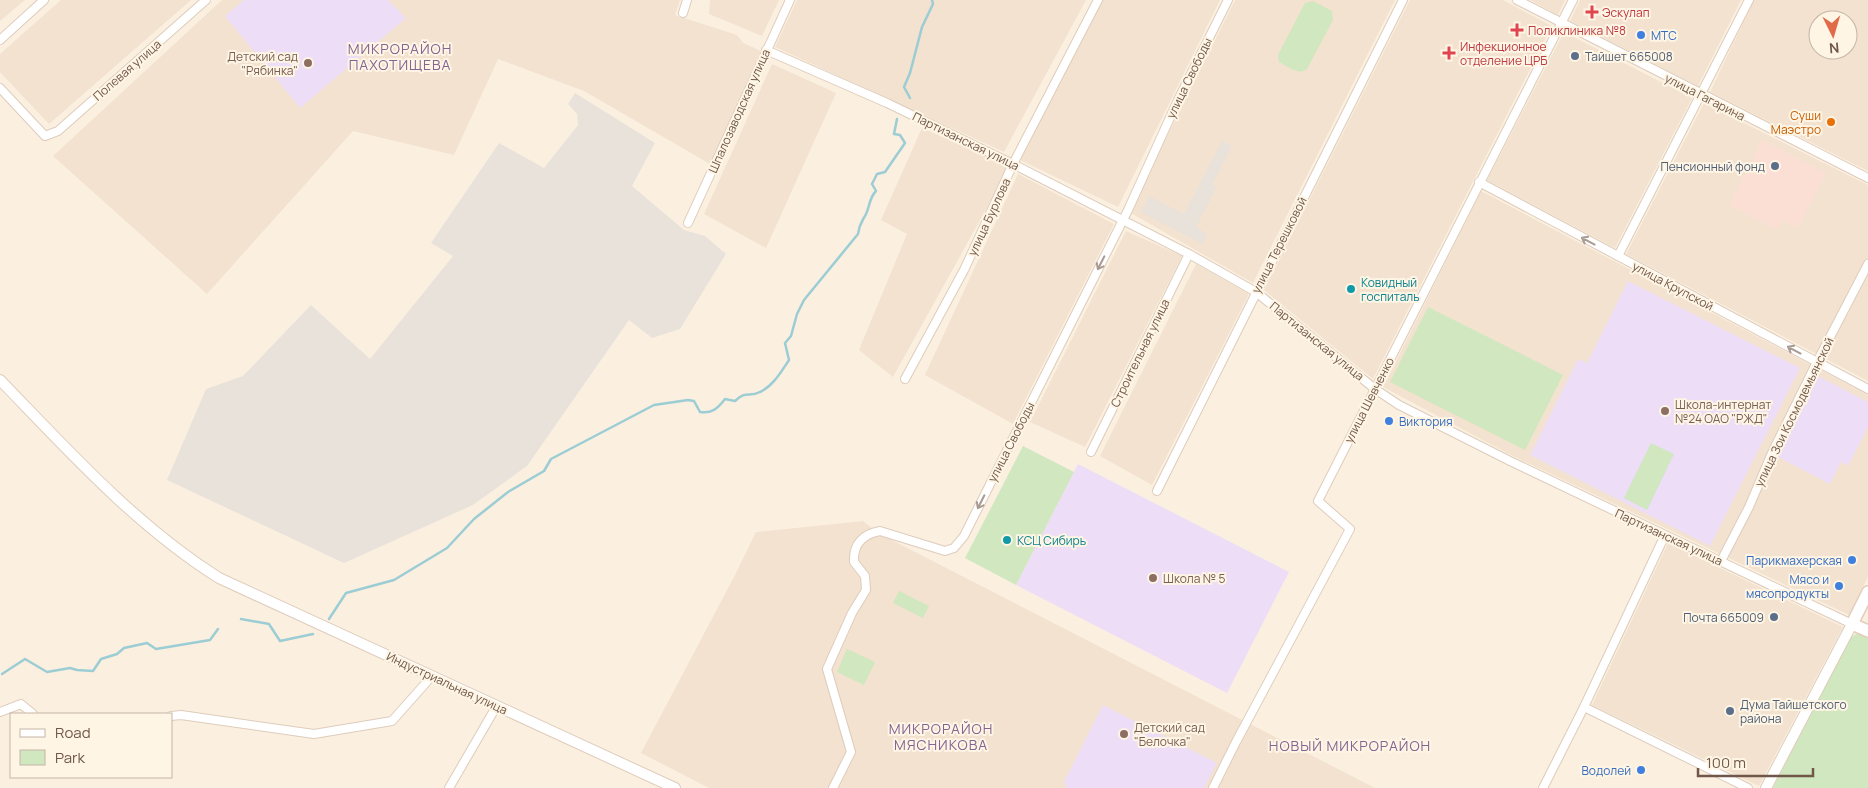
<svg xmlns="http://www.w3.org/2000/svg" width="1868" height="788" font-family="Manrope,sans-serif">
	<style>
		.residential { fill: #f2e2cf; fill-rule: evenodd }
		.commercial { fill: #fbdfd4 }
		.industrial { fill: #e9e2db }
		.education { fill: #edddf7 }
		.green { fill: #d0e7bf }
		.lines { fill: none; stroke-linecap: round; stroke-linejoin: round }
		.stream { stroke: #9cccd4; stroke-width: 2.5 }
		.minor-casing { stroke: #deccbc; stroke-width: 10 }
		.tertiary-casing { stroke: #deccbc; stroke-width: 12 }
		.secondary-casing { stroke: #e3cebb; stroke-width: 14 }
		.minor { stroke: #fff; stroke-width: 8 }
		.tertiary { stroke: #fff; stroke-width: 10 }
		.secondary { stroke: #fff; stroke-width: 11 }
		.oneway { stroke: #a99a92 }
		.health-dot { fill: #e0444e; stroke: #fef5e5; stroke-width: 2 }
		.shop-dot { fill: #3f7fe0; stroke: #fef5e5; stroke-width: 2 }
		.service-dot { fill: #5c6f8a; stroke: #fef5e5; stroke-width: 2 }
		.education-dot { fill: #8d6e63; stroke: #fef5e5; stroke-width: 2 }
		.food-dot { fill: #e8710a; stroke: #fef5e5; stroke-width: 2 }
		.culture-dot { fill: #0f9aa8; stroke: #fef5e5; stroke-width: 2 }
		.labels { text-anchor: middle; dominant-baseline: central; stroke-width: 4; stroke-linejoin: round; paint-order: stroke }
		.health-label { font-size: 12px; fill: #be3a42; stroke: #fef5e5; text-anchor: start }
		.shop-label { font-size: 12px; fill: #366cbe; stroke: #fef5e5; text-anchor: end }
		.education-label { font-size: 12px; fill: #785e54; stroke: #fef5e5; text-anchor: start }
		.service-label { font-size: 12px; fill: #4e5e75; stroke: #fef5e5; text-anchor: start }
		.street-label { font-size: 12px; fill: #705749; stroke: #fef5e5 }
		.food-label { font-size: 12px; fill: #c56008; stroke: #fef5e5; text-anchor: end }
		.culture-label { font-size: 12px; fill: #0d838f; stroke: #fef5e5; text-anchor: start }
		.neighbourhood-label { font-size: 14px; letter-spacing: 1px; fill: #846493; stroke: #fef5e5 }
	</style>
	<rect width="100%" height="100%" fill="#fbf0e0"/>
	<g class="residential">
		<path d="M0,0H25L0,21Z"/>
		<path d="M61,0H191L49,124L0,72V54Z"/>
		<path d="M222,0H680L675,15L737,35L743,43L761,51L710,164L584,91L498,59L454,155L353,131L207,294L53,156Z"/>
		<path d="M710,0H779L762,36L709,14Z"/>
		<path d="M797,0H1086L1004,152L775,47Z"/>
		<path d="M1101,0H1220L1118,207L1016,158Z"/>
		<path d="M1235,0H1395L1253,283L1129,212Z"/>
		<path d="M1410,0H1503L1552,26L1373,379L1264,290Z"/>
		<path d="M1530,0H1565L1558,15Z"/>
		<path d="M1580,0H1741L1698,86L1570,21Z"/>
		<path d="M1754,0H1868V171L1710,92ZM1818,20H1848V50H1818Z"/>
		<path d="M1564,32L1692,98L1615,248L1487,180Z"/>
		<path d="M772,64L836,93L766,248L704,214Z"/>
		<path d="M1704,103L1868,185V381L1626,254Z"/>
		<path d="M922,128L1010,166L893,377L859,350L907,234L881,220Z"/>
		<path d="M1018,174L1114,224L1013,424L925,375Z"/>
		<path d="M1481,191L1868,395V577L1849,615L1513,456L1383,387Z"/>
		<path d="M1126,231L1182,256L1085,447L1030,422Z"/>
		<path d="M1196,264L1249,294L1152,485L1100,456Z"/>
		<path d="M863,521L878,533L1375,788H709L641,753L735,575L756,532Z"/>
		<path d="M1668,543L1843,627L1759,786L1592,705Z"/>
	</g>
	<path class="commercial" d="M1762,140L1826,173L1798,228L1783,220L1777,230L1729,205Z"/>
	<g class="industrial">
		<path d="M575,93L655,143L632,186L684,230L705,236L726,254L680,329L652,338L629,320L527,466L473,505L344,563L167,480L206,389L243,376L311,305L370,359L453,256L431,243L499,143L544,168L578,125L577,114L568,104Z"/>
		<path d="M1222,141L1232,146L1212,185L1217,187L1196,227L1207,234L1202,244L1141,212L1149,196L1184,214Z"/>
	</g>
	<g class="education">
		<path d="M244,0H388L406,18L300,108L225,16Z"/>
		<path d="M1628,281L1800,368L1710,546L1530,455L1578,359L1587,363Z"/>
		<path d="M1818,376L1868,402V427L1848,466L1841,462L1830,484L1776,456Z"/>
		<path d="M1078,464L1289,572L1227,693L1016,585Z"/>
		<path d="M1103,705L1217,763L1204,788H1067L1064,782Z"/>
	</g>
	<g class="green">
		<path d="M1313,1L1332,11L1333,20L1307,69C1298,76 1287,66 1279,62L1278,55L1305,3Z"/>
		<path d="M1428,307L1563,375L1525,450L1390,382Z"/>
		<path d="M1651,443L1674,454L1647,510L1624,498Z"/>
		<path d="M1023,446L1074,472L1016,585L965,558Z"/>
		<path d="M899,591L929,606L923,618L893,603Z"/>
		<path d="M1861,631L1868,634V788H1773L1848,639Z"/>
		<path d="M847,649L875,662L864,685L837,672Z"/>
	</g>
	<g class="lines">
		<g class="stream">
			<path d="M910,98L904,87L910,73L922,27L933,4L932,0"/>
			<path d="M241,619L269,624L280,641L313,634"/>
			<path d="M329,619L346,593L394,580L447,548L474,519L508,492L544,471L551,459L654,405L688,400L694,401L700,412C712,414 718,408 725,399L735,401C746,390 749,398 760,392C773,386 781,372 789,360L785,343L791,336L797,314L804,300L858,234C859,224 862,222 866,214C870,206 869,198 876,191L872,184L877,174L885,172L905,143L900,135L894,134L897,119"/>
			<path d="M2,674L25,659L47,672L70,668L77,670L93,671L101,659L117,654L124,648L147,643L156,649L210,640L218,629"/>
		</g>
		<g class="minor-casing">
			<g id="minor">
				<path d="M1517,0L1868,178"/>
				<path d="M683,13L687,0"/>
				<path d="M0,40L44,0"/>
				<path d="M766,50L887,103L1013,164L1189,254L1256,292L1375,389L1399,405L1510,461L1852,624"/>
				<path d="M0,88L45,136L58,131L206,0"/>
				<path d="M1479,182L1868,389"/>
				<path d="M688,223L790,0"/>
				<path d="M1618,256L1749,0"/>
				<path d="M905,379L964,270L1013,164L1098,0"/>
				<path d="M1091,452L1189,254"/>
				<path d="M1157,491L1403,0"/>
				<path d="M1721,561L1749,507L1772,453L1817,362L1868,264"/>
				<path d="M1584,707L1748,788"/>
				<path d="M0,712L21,704L33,714"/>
				<path d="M171,716L181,715L314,734L392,721L432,676"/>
				<path d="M449,788L496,707"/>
				<path d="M833,788L851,752L827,669L852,613L866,590L865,576L854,562C853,544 863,534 880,531L945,551L954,548L964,536L1128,210L1178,100L1228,0"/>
				<path d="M1213,788L1236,742L1350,529L1318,501L1573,0"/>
				<path d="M1543,788L1584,707L1665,535"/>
			</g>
		</g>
		<g class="tertiary-casing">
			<g id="tertiary">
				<path d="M0,380C69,451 135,525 219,578L675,788"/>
				<path d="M1766,788L1852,624"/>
			</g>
		</g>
		<g class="secondary-casing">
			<path id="secondary" d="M1868,592L1852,624L1868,631"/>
		</g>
		<use href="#minor" class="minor"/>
		<use href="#tertiary" class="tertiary"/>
		<use href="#secondary" class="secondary"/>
	</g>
	<defs><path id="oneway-shaft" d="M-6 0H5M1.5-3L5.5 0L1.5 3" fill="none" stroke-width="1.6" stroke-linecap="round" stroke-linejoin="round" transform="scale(1.25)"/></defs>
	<g class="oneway">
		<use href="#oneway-shaft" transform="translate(1588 241) rotate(-152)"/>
		<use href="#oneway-shaft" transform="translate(1101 263) rotate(117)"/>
		<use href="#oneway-shaft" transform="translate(1794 350) rotate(-152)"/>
		<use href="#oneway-shaft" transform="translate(981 502) rotate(117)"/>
	</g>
	<g class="health-dot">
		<path d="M1589.5 4.5h5v5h5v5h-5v5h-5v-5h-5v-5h5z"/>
		<path d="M1514.5 22.5h5v5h5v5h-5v5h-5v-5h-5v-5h5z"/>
		<path d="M1446.5 45.5h5v5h5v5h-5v5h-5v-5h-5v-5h5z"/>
	</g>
	<g class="shop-dot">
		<circle cx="1641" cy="35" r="5"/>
		<circle cx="1389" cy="421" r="5"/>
		<circle cx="1852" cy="560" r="5"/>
		<circle cx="1839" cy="586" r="5"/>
		<circle cx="1641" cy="770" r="5"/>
	</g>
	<g class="service-dot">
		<circle cx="1575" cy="56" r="5"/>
		<circle cx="1775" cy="166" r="5"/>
		<circle cx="1774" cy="617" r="5"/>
		<circle cx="1730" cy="711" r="5"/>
	</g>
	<g class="education-dot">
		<circle cx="308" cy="63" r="5"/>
		<circle cx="1665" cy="411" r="5"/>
		<circle cx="1153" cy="578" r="5"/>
		<circle cx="1124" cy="734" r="5"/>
	</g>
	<circle class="food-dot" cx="1831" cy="122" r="5"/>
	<g class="culture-dot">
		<circle cx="1351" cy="289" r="5"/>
		<circle cx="1007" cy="540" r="5"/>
	</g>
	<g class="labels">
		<g class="health-label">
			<text x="1602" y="12">Эскулап</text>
			<text x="1528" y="30">Поликлиника №8</text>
			<text x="1460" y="46">Инфекционное<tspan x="1460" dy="14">отделение ЦРБ</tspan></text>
		</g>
		<g class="shop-label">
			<text x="1651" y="35" text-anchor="start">МТС</text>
			<text x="1399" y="421" text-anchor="start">Виктория</text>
			<text x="1842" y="560">Парикмахерская</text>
			<text x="1829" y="579">Мясо и<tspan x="1829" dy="14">мясопродукты</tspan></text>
			<text x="1631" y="770">Водолей</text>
		</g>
		<g class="education-label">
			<text x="298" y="56" text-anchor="end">Детский сад<tspan x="298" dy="14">"Рябинка"</tspan></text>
			<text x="1675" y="404">Школа-интернат<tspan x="1675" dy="14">№24 ОАО "РЖД"</tspan></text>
			<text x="1163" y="578">Школа № 5</text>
			<text x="1134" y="727">Детский сад<tspan x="1134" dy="14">"Белочка"</tspan></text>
		</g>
		<g class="service-label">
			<text x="1585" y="56">Тайшет 665008</text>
			<text x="1765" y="166" text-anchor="end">Пенсионный фонд</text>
			<text x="1764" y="617" text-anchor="end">Почта 665009</text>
			<text x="1740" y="704">Дума Тайшетского<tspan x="1740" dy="14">района</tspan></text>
		</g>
		<g class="street-label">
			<text transform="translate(127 70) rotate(-41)">Полевая улица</text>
			<text transform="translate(1189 78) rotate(-64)">улица Свободы</text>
			<text transform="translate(1705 97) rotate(27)">улица Гагарина</text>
			<text transform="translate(739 111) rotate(-66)">Шпалозаводская улица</text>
			<text transform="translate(966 141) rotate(26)">Партизанская улица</text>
			<text transform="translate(989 217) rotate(-65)">улица Бурлова</text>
			<text transform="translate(1279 245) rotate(-63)">улица Терешковой</text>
			<text transform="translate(1673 286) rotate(28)">улица Крупской</text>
			<text transform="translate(1317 341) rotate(39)">Партизанская улица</text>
			<text transform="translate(1140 353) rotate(-64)">Строительная улица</text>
			<text transform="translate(1369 400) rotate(-63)">улица Шевченко</text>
			<text transform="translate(1794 412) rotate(-64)">улица Зои Космодемьянской</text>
			<text transform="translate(1011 442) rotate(-63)">улица Свободы</text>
			<text transform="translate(1669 537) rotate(25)">Партизанская улица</text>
			<text transform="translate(447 683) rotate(25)">Индустриальная улица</text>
		</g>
		<g class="food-label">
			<text x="1821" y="115">Суши<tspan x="1821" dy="14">Маэстро</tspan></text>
		</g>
		<g class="culture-label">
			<text x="1361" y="282">Ковидный<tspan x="1361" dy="14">госпиталь</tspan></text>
			<text x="1017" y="540">КСЦ Сибирь</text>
		</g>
		<g class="neighbourhood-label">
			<text x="400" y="48">МИКРОРАЙОН<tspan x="400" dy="16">ПАХОТИЩЕВА</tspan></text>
			<text x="941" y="728">МИКРОРАЙОН<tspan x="941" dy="16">МЯСНИКОВА</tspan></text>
			<text x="1350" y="745">НОВЫЙ МИКРОРАЙОН</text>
		</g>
	</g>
	<rect x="10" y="713" width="162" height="65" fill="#fef5e5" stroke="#c5b6a7"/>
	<rect x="20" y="729" width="25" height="8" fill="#ffffff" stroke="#c5b6a7"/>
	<text x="55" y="738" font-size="15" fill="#705749">Road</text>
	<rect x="20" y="750" width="25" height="15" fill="#d0e7bf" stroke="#c5b6a7"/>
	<text x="55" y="763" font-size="15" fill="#705749">Park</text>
	<g transform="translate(1833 35) rotate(175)"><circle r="24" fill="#fef5e5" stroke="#c5b6a7"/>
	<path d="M0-4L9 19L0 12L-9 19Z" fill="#e16b49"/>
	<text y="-8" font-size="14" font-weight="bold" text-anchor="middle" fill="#705749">N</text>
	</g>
	<path d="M1698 768v8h115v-8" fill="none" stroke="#705749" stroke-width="2.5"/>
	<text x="1706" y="768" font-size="15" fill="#705749" stroke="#fef5e5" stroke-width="4" paint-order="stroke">100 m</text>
</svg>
